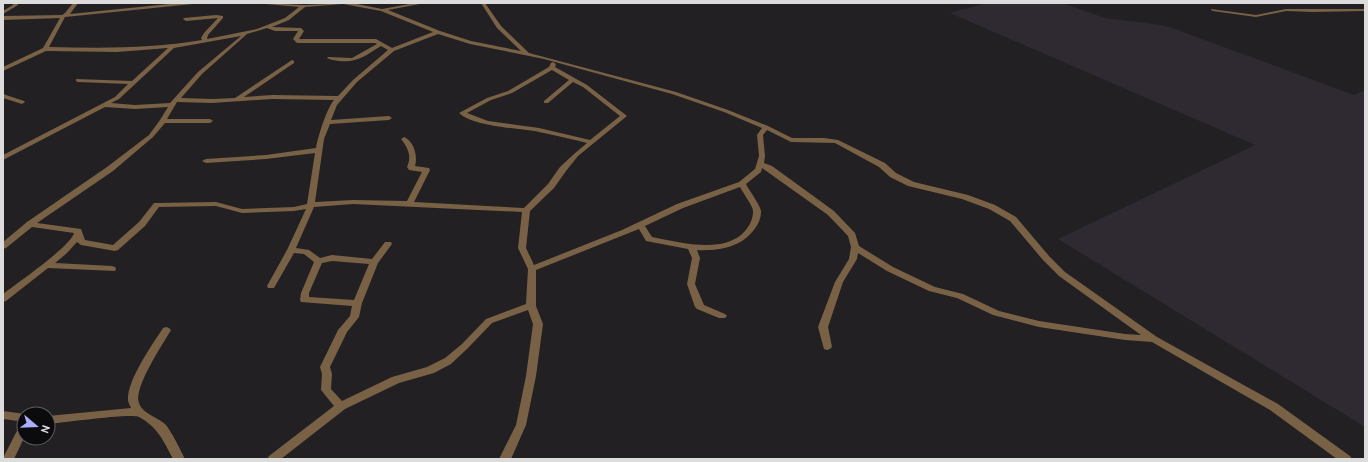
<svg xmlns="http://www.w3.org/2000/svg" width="1368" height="462" font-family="Overpass,sans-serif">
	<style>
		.built { fill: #2f2931 }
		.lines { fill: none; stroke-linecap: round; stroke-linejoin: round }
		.minor { fill: #796145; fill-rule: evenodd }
	</style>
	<rect width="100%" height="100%" fill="#222023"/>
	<path class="built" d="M986,3H1062L1105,18L1162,25L1175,29L1354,95L1365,90V427L1058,239L1255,145L950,13Z"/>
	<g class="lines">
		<g class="minor">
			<path d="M13,3H17L18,5L3,14V11L13,5Z"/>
			<path d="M73,3H78L70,14L179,3H195L193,4L65,17L49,47C100,48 151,49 202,40L201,38L204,33L218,18L186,21L183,19L184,18L216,15L223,16V18L208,35L207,39L257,29L285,18L299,7L266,4L264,3L304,5L352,3L382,9L415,3H425L388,10L440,31L471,41L521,51L497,28L481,3H485L501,26L529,53L676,92L728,110L768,126L792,138H824L838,140L885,163L896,173L914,182L968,195L995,205L1016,217L1049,256L1065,272L1157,337L1278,404L1350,456L1352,459H1337L1270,410L1152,342L1125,340L1039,327L993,315L957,298L929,291L887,271L858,253L857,259L843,282L828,327L832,347L830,349L827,350L824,349L818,327L835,282L849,259L851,247L848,236L828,215L762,168L761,172L746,184C749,190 760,205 761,211C761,219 758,225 753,231C739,248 718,251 697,250L700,258L695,284L704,305L725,314L727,316L725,318H719L697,309L695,307L687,284L692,258L688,249L646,241L639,229L536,270V306L543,324L536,376L526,425L511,459H499L516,425L526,376L533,324L528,310L492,323L468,348L451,364L434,373L399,383L345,409L281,459H267L269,456L334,406L321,390L322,374L320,367L338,330L350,316L352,306L301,302L300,300L301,293L314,262L304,254L294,253L274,288H268L267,286L287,250L306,209L294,211L242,213L216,206L159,207L145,226L118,250L115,251L81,245L77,242L66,254L55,263L112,266L115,267L116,269L115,271L48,268L6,301L3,302V294C16,284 71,246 74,233L32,227L6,248L3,249V242L27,222L107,167L149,135L160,120L168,107L135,109L105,107L3,160V155L115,97L128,84L78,82L76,81V79L132,81L168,48L117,52L46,51L3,71V67L43,48L60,18L3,20V16L62,15L65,13ZM343,4L381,11L433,32L392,48L376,39H299L304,31L301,28L272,27L289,20L305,7ZM267,28L275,31H298L293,39L297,43H375L377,44L352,58L328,57L327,58C331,60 335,60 339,61C358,63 366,55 381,46L388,50L353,80L338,96L272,95L244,97L294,63V61L292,60L235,98L212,99L181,98L202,74L247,34ZM438,34L470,44L544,59L672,94L724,112L762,128L757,135L759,156L755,169L739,182L677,204L622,230L534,265L526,248L530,211L554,188L566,171L578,156L627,116L587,85L555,67L556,64L553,62L551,63L549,67L508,91L487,98L459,113C474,127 518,128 539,132C555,135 571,139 587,143L574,154L560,167L548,184L524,208L414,202L430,170L429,168L415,166C418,156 414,141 404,137L401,139C408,148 412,156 407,167L409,170L422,172L407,201L353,200L315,202L324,139L330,124L389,120L392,118L389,116L331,120L337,105L357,82L394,51ZM241,36L198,72L170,103L135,105L111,103L119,99L174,48ZM552,70L569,80L544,101V103H548L573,82L583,87L620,116L590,140L539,128L488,121L467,113L491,100L512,93ZM272,99L334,100C327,108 318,136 316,148L266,155L206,159L202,161L206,163L266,159L315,153L307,204L294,207L242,209L216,202L157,203H154L139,222L113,245L85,240L81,229L37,223L113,171L153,137L165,123H210L213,121L210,119H167L177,102L212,103ZM767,130L791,142L835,143L879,167L890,177L908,186L962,199L989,209L1010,221L1043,260L1059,276L1141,335L1125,334L1039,321L999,311L963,294L935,287L893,267L859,246L855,233L834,211L772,166L764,163L765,156L763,135ZM740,187C743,193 753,206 753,211C753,219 750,225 745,231C724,255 679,242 652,237L645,226L683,208ZM353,204L522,212L518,248L528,269L526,304L486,319L462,344L445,358L427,367L392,377L342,401L331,389L332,374L330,367L347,332L359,317L362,303L378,263L392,244L391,242H385L372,259L332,255L320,258L309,250L296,248L314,207ZM332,261L369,264L354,300L309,297V293L322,263Z"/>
			<path d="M1211,9L1256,15L1286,9H1365V11L1313,12L1286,11L1256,17L1213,11L1211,10Z"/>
			<path d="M3,94L24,101L25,102L22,104L3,98Z"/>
			<path d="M166,327L169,328L171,330C163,344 133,388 139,403C142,413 157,417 165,424C171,430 181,451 185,459H173C164,442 158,427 139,417C131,413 62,423 48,424V416L131,408C130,405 128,403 128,400C127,380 152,345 163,328Z"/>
			<path d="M3,411L25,414L24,438L14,459H3V458L20,425L23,424L18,421L3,419Z"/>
		</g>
	</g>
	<rect width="1368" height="462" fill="none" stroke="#dddcdd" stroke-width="8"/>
	<g transform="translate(36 426) rotate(109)"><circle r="19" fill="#0b0a0c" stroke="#5f5e60"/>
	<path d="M0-3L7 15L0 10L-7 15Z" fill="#aab0fc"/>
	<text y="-6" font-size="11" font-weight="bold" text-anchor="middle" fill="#dddcdd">N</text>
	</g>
</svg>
